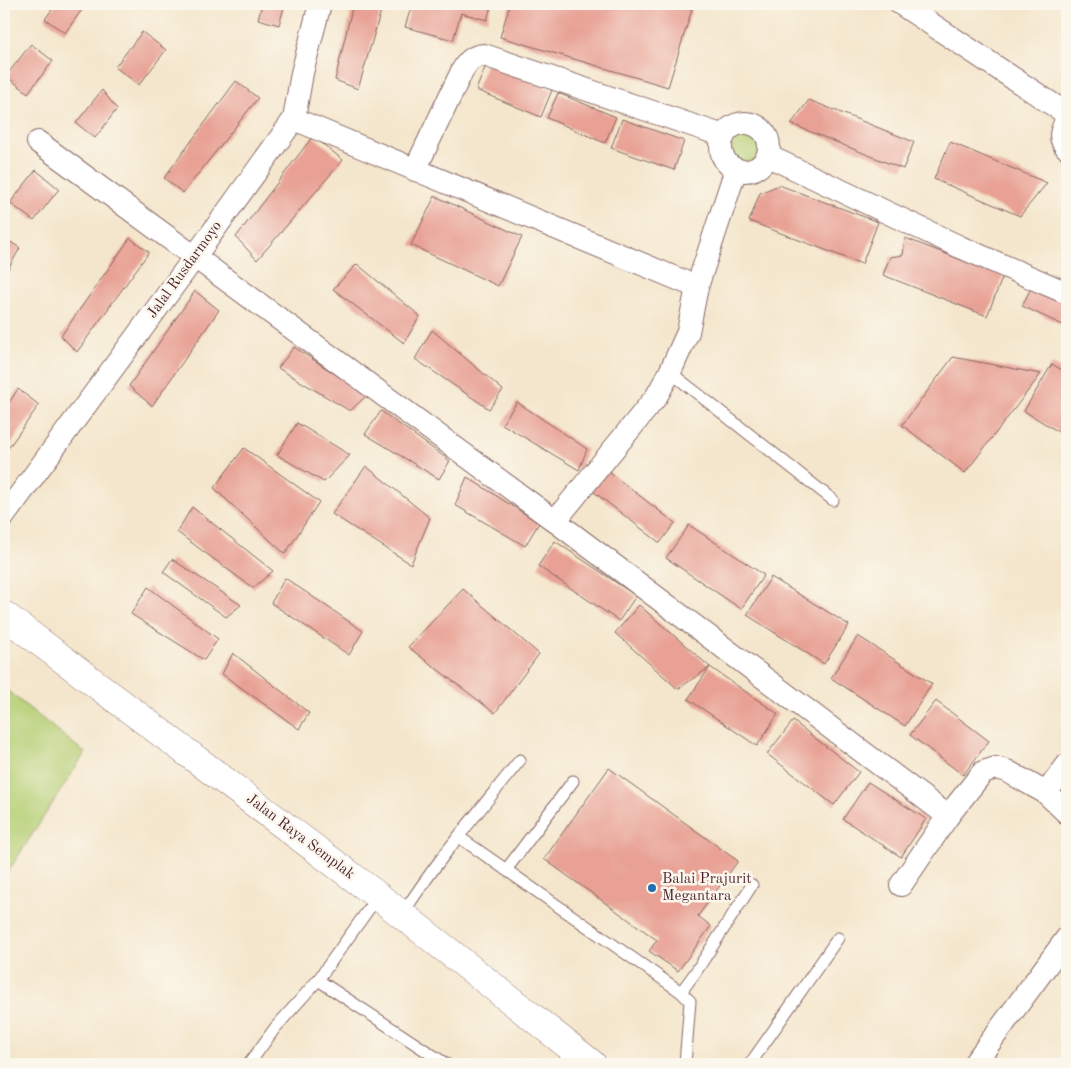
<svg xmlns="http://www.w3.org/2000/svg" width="1071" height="1068" font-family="'Old Standard TT',serif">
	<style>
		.green { fill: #b5cf74; stroke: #807750 }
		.building { fill: #e8a194 }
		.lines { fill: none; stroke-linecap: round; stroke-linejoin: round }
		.service-casing { stroke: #866563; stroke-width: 13 }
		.minor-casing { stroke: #866563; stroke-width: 24 }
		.primary-casing { stroke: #866563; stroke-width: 29 }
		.service { stroke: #fff; stroke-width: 11 }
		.minor { stroke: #fff; stroke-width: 22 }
		.primary { stroke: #fff; stroke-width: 28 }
		.poi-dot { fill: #1f6fb2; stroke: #fbf7ec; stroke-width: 2 }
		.labels { text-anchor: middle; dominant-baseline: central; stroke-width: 5; stroke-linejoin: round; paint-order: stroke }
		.street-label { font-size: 15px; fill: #4a1f2b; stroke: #fbf7ec }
		.poi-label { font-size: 15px; fill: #4a1f2b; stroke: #fbf7ec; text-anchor: start }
	</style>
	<rect width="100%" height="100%" fill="#fbf7ec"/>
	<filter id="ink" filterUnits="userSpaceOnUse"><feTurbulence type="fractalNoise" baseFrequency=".02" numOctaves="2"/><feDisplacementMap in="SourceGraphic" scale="10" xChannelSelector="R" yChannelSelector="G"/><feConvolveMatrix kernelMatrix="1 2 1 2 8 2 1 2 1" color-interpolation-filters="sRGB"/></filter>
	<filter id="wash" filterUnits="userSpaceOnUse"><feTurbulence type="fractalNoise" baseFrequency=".0096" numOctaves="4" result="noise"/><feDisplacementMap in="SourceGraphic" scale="20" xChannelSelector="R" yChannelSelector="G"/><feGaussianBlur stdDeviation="1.12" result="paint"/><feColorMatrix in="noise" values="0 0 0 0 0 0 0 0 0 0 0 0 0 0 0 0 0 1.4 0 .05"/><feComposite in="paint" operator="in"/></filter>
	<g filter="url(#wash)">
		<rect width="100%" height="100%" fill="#f4e6cc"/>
		<g class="green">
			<circle cx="746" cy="145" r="17"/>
			<path d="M4,688L85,753L4,878Z"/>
		</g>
		<g id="blocks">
			<g class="building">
				<path d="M56,4H86L65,33L45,19Z"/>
				<path d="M262,4H285L279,25L258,19Z"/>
				<path d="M353,4H383L358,89L335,80Z"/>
				<path d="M412,4H492L487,20L461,13L453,40L405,27Z"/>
				<path d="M510,4H673L692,9L668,87L500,37Z"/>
				<path d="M142,32L166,50L139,85L115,67Z"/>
				<path d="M31,44L53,61L28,93L6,76Z"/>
				<path d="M487,63L552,90L541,117L476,90Z"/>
				<path d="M236,81L258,98L183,193L164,178Z"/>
				<path d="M102,90L117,109L95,138L76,123Z"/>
				<path d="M558,93L616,117L605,143L547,118Z"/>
				<path d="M809,100L914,142L903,169L791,124Z"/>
				<path d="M622,119L684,141L674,170L611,148Z"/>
				<path d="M313,136L343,160L257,260L236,237Z"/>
				<path d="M950,142L1047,183L1020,216L934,179Z"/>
				<path d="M36,170L59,189L34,221L10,203Z"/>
				<path d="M779,185L878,222L862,264L749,221L760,193Z"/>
				<path d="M435,196L522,237L498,286L411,245Z"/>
				<path d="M4,238L20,248L4,276Z"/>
				<path d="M130,238L149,252L77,352L61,336Z"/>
				<path d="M905,238L1003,276L987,316L883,275L890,257L903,255Z"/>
				<path d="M357,264L420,316L404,343L333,289Z"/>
				<path d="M1032,286L1067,303V327L1022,306Z"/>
				<path d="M195,291L219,310L152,406L129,386Z"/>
				<path d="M432,330L503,390L489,409L415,359Z"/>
				<path d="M294,347L367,395L350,411L278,368Z"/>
				<path d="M953,357L1041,374L965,473L902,425Z"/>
				<path d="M1052,364L1067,373V437L1024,411Z"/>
				<path d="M18,389L39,405L4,454V410Z"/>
				<path d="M517,402L587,449L579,470L502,424Z"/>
				<path d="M381,411L450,461L439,479L365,434Z"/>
				<path d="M297,423L350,455L324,482L277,455Z"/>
				<path d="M244,448L319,502L285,554L214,488Z"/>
				<path d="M366,466L430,518L411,564L332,514Z"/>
				<path d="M605,469L675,523L660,543L590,489Z"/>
				<path d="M467,477L539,523L525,546L455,505Z"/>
				<path d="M192,507L273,571L253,588L177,532Z"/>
				<path d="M689,525L764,575L741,609L666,558Z"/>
				<path d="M555,541L636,596L619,621L538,566Z"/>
				<path d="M172,559L241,605L226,617L163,572Z"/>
				<path d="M771,577L849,625L824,664L747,615Z"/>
				<path d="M285,578L363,631L349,655L271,603Z"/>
				<path d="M148,587L218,639L204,660L131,614Z"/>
				<path d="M463,589L539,654L495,713L408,647Z"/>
				<path d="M639,605L710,667L678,689L615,633Z"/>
				<path d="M858,636L932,684L905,726L831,678Z"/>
				<path d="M233,653L309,713L299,729L222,674Z"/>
				<path d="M710,667L778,714L757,746L688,699Z"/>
				<path d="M936,701L989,741L963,775L910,735Z"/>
				<path d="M793,721L859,772L834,805L767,754Z"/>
				<path d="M609,768L738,861L698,916L711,926L678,971L649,951L657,940L544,859Z"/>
				<path d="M868,782L926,819L901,857L843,819Z"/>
			</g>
		</g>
	</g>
	<g filter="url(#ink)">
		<use href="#blocks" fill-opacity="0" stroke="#866563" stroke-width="1"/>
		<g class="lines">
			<g class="service-casing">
				<g id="service">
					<path d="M670,372L833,500"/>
					<path d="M459,837L681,992"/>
					<path d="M506,870L573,781"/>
					<path d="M378,896L318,980L446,1064"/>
					<path d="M402,915C437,860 480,810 520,760"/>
					<path d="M249,1064L275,1028L318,980"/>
					<path d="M685,1064L690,1001L681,992L695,973L752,885"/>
					<path d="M750,1064L838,938"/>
				</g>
			</g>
			<g class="minor-casing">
				<g id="minor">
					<path d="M901,4L1064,112C1071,125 1052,132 1067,148"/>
					<path d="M294,119L697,287"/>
					<circle cx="745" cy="147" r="24"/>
					<path d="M38,142L555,521L948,816"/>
					<path d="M768,156L960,247L1067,293"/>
					<path d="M415,170L462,71C468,61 472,56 484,55L724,136"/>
					<path d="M4,516L186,269L294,119L302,73L320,4"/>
					<path d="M555,521L656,397L670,372L688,332L697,287L736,169"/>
					<path d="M1046,793L1067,765"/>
					<path d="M901,885L948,816L983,772L996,768L1007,771L1046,793L1067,813"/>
					<path d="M974,1064L1067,938"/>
				</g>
			</g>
			<g class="primary-casing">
				<path id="primary" d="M4,615L378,896L592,1064"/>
			</g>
			<use href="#service" class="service"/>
			<use href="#minor" class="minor"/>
			<use href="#primary" class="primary"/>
		</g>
	</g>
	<circle class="poi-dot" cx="652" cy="888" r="5"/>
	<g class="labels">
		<g class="street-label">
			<text transform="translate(185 270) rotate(-54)">Jalal Rusdarmoyo</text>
			<text transform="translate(300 837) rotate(37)">Jalan Raya Semplak</text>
		</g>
		<g class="poi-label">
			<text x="662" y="879">Balai Prajurit<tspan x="662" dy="17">Megantara</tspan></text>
		</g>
	</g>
	<rect width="1071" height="1068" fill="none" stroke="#fbf7ec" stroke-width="20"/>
</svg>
